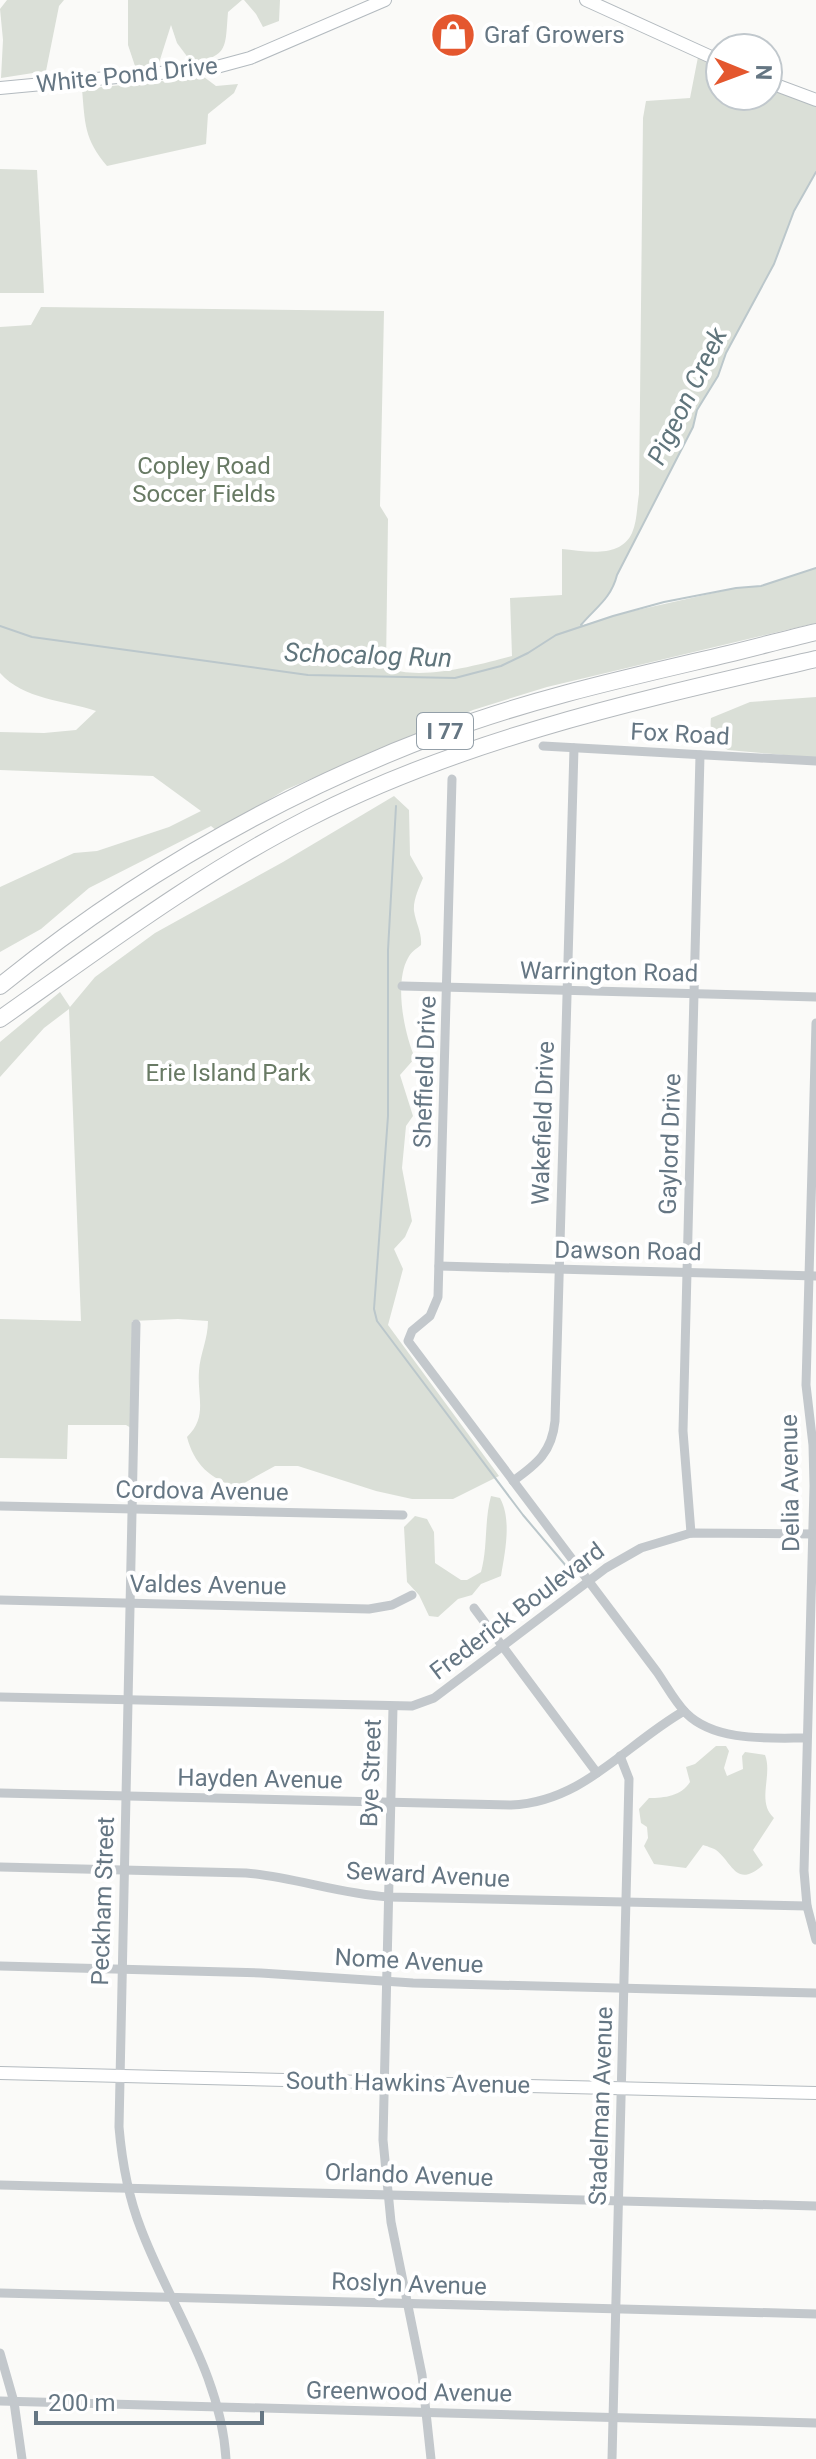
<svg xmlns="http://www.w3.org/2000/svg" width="816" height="2459" font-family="Roboto,sans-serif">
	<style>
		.green { fill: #dadfd7 }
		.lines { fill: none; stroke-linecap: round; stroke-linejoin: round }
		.stream { stroke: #bbc7cb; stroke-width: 2 }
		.secondary-casing { stroke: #b3babf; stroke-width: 14 }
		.highway-casing { stroke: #b4b9bd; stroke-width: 18 }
		.street { stroke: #c3c8cc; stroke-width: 9 }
		.secondary { stroke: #fff; stroke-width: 12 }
		.highway { stroke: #fff; stroke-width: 16 }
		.labels { text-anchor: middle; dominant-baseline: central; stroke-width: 8; stroke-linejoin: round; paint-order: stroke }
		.shield { fill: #fff; stroke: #939fa8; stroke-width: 2 }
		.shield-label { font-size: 22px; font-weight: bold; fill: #657683 }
		.poi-label { font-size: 24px; fill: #657683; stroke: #fff; text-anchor: start }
		.street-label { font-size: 24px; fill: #657683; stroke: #fff }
		.park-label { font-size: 24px; fill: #687a64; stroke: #fff }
		.water-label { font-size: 26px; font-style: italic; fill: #60757c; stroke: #fff }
	</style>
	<rect width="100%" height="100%" fill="#fafaf8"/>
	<g class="green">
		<path d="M7,0H64L59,6L46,71L1,78L3,40L0,9Z"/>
		<path d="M128,0H242L228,12C225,47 229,56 192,63L177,43L171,25L158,66L137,72L128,45Z"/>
		<path d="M244,0H280L279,21L263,27L256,14Z"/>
		<path d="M698,57L720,66V96H768V86L816,106V172L794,211L774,264L726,353L718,376L697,410L693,427L617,575C611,599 595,608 580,626L624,613L736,588L761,586L816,568V623L547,687L473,710L285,790L217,831L211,826L89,888L41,929L0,952V887L74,853L97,851L169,827L201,811L153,776L0,770V732L44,733L76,730L96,711C64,700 24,700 0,673V327L31,325L41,307L384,311L380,506L388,519L386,667C418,682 478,665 512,656L510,598L562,595V549C585,551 620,559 632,533C637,522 637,506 639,494L643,118L646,101L690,98Z"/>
		<path d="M204,77L216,86L238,84L234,93L208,114L206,144L107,166C84,139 85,123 82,89Z"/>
		<path d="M0,169L37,170L44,293H0Z"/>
		<path d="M816,697V758L728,750C715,743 709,733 711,718L750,702Z"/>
		<path d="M394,796L409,810L410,855L423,878C419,888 413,900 414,911C416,924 422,932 421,945C416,949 411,952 408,958C394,983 404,1033 415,1058L400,1075L413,1116L406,1126L402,1168L412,1221L405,1237L394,1249L403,1269L388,1325L499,1476L453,1499H412L376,1491L298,1466H275L237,1487C210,1479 194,1464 187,1437C208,1417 197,1397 199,1371C200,1354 208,1339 208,1321L178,1319L132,1321L131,1428L126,1425H68L67,1459L0,1458V1319L81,1321L69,1009L44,1028L0,1077V1042L60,992L70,1007L95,977L155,933L283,862Z"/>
		<path d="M491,1496L500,1498C512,1520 505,1552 501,1576L481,1584L472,1595L458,1599L438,1617L429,1616L419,1595L407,1582L404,1527L415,1516L427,1519L434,1532L435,1563L461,1580H467L481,1572C488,1547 484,1522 491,1496Z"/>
		<path d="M716,1746H726L729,1751L724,1768L727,1776L743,1769L742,1756L745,1752L765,1755C773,1775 756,1802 774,1818L753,1850L763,1865C736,1889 733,1863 716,1850C715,1849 704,1845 703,1845L686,1868L654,1864L644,1846L648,1838L647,1827L641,1823L639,1809L649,1798C665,1798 681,1796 690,1782L686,1767L695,1764Z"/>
	</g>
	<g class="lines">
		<g class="stream">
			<path d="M581,625C595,608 611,599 617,575L693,427L697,410L718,376L726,353L774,264L794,211L816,172"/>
			<path d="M0,626L32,637L308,675L455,678L501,666L528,653L556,635L613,616L664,602L736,588L761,586L816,568"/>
			<path d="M396,806L388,950V1116L374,1309L377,1321L523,1515L567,1567"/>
		</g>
		<g class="secondary-casing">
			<g id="secondary">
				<path d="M586,0L720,61"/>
				<path d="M768,82L816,100"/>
				<path d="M0,88L213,68L250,58L385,0"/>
				<path d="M0,2073L816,2093"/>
			</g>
		</g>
		<g class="highway-casing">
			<g id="highway">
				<path d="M0,986C132,879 282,793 441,733C534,698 631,677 728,654C757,647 786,639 816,632"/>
				<path d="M0,1019C101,948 199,874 309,818C467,737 644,699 816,659"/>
			</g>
		</g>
		<g class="street">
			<path d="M543,746L816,761"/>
			<path d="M452,779L438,1297L430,1316L412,1331L408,1341L657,1672C666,1685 675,1702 686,1713C715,1742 768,1738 806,1738"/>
			<path d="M402,986L816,997"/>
			<path d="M816,1023L806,1385L813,1445L814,1486L804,1871L807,1906L816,1940"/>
			<path d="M439,1266L816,1276"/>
			<path d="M136,1324L119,2127C122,2162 128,2196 141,2229C170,2306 221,2374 226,2459"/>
			<path d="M513,1481C537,1464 552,1452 555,1421L574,748"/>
			<path d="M0,1506L403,1515"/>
			<path d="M691,1533L683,1431L700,755"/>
			<path d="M0,1600L369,1609L392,1605L412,1595"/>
			<path d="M474,1608L597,1773"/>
			<path d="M0,1697L412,1706L434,1698L606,1568L641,1548L691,1533L815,1534"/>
			<path d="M393,1707L383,2140L391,2222L422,2375L431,2459"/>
			<path d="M0,1793L511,1805C583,1802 625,1745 684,1711"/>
			<path d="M0,1867L246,1873C294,1877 339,1894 388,1897L807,1906"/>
			<path d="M0,1966L261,1973L413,1983L816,1993"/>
			<path d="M0,2185L816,2206"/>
			<path d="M0,2293L816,2314"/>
			<path d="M0,2353L14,2402L22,2459"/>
			<path d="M0,2401L816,2423"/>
			<path d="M612,2459L629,1779L620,1756"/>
		</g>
		<use href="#secondary" class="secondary"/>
		<use href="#highway" class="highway"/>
	</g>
	<defs>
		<g id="shop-disc" transform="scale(2.3)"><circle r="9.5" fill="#e4572e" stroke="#fff"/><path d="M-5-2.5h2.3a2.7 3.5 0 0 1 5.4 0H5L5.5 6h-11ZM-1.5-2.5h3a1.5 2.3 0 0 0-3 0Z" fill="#fff"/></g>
	</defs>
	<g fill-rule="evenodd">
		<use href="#shop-disc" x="453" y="35"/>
	</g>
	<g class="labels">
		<rect class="shield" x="417" y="713" width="56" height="36" rx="6"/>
		<g class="shield-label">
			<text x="445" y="731">I 77</text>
		</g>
		<g class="poi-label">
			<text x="484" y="35">Graf Growers</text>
		</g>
		<g class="street-label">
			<text transform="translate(127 75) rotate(-6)">White Pond Drive</text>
			<text transform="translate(680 734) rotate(3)">Fox Road</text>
			<text transform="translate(609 972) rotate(1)">Warrington Road</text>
			<text transform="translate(425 1072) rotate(-88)">Sheffield Drive</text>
			<text transform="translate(543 1123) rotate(-88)">Wakefield Drive</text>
			<text transform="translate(670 1144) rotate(-88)">Gaylord Drive</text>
			<text transform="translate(628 1251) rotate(1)">Dawson Road</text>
			<text transform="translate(790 1483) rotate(-91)">Delia Avenue</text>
			<text transform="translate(202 1491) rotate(1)">Cordova Avenue</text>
			<text transform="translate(208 1585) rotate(1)">Valdes Avenue</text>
			<text transform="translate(517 1611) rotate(-37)">Frederick Boulevard</text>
			<text transform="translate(371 1773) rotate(-88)">Bye Street</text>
			<text transform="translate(260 1779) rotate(1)">Hayden Avenue</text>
			<text transform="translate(428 1875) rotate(3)">Seward Avenue</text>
			<text transform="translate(103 1901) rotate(-88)">Peckham Street</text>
			<text transform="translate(409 1961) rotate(3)">Nome Avenue</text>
			<text transform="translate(408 2083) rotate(1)">South Hawkins Avenue</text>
			<text transform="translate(601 2106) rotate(-88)">Stadelman Avenue</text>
			<text transform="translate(409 2175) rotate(2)">Orlando Avenue</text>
			<text transform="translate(409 2284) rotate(2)">Roslyn Avenue</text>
			<text transform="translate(409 2392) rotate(1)">Greenwood Avenue</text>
		</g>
		<g class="park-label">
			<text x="204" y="466">Copley Road<tspan x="204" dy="28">Soccer Fields</tspan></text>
			<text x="228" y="1073">Erie Island Park</text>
		</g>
		<g class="water-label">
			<text transform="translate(687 396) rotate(-64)">Pigeon Creek</text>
			<text transform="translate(368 655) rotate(2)">Schocalog Run</text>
		</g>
	</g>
	<g transform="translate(744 72) rotate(91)"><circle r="38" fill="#ffffff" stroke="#c1c8cd" stroke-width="2"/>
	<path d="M0-6L14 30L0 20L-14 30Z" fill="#e4572e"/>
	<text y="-12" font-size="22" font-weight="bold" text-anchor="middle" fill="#657683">N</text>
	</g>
	<path d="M36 2411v12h226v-12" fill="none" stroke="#657683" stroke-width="4"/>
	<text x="48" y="2411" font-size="24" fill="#657683" stroke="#ffffff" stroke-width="6" paint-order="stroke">200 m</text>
</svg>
